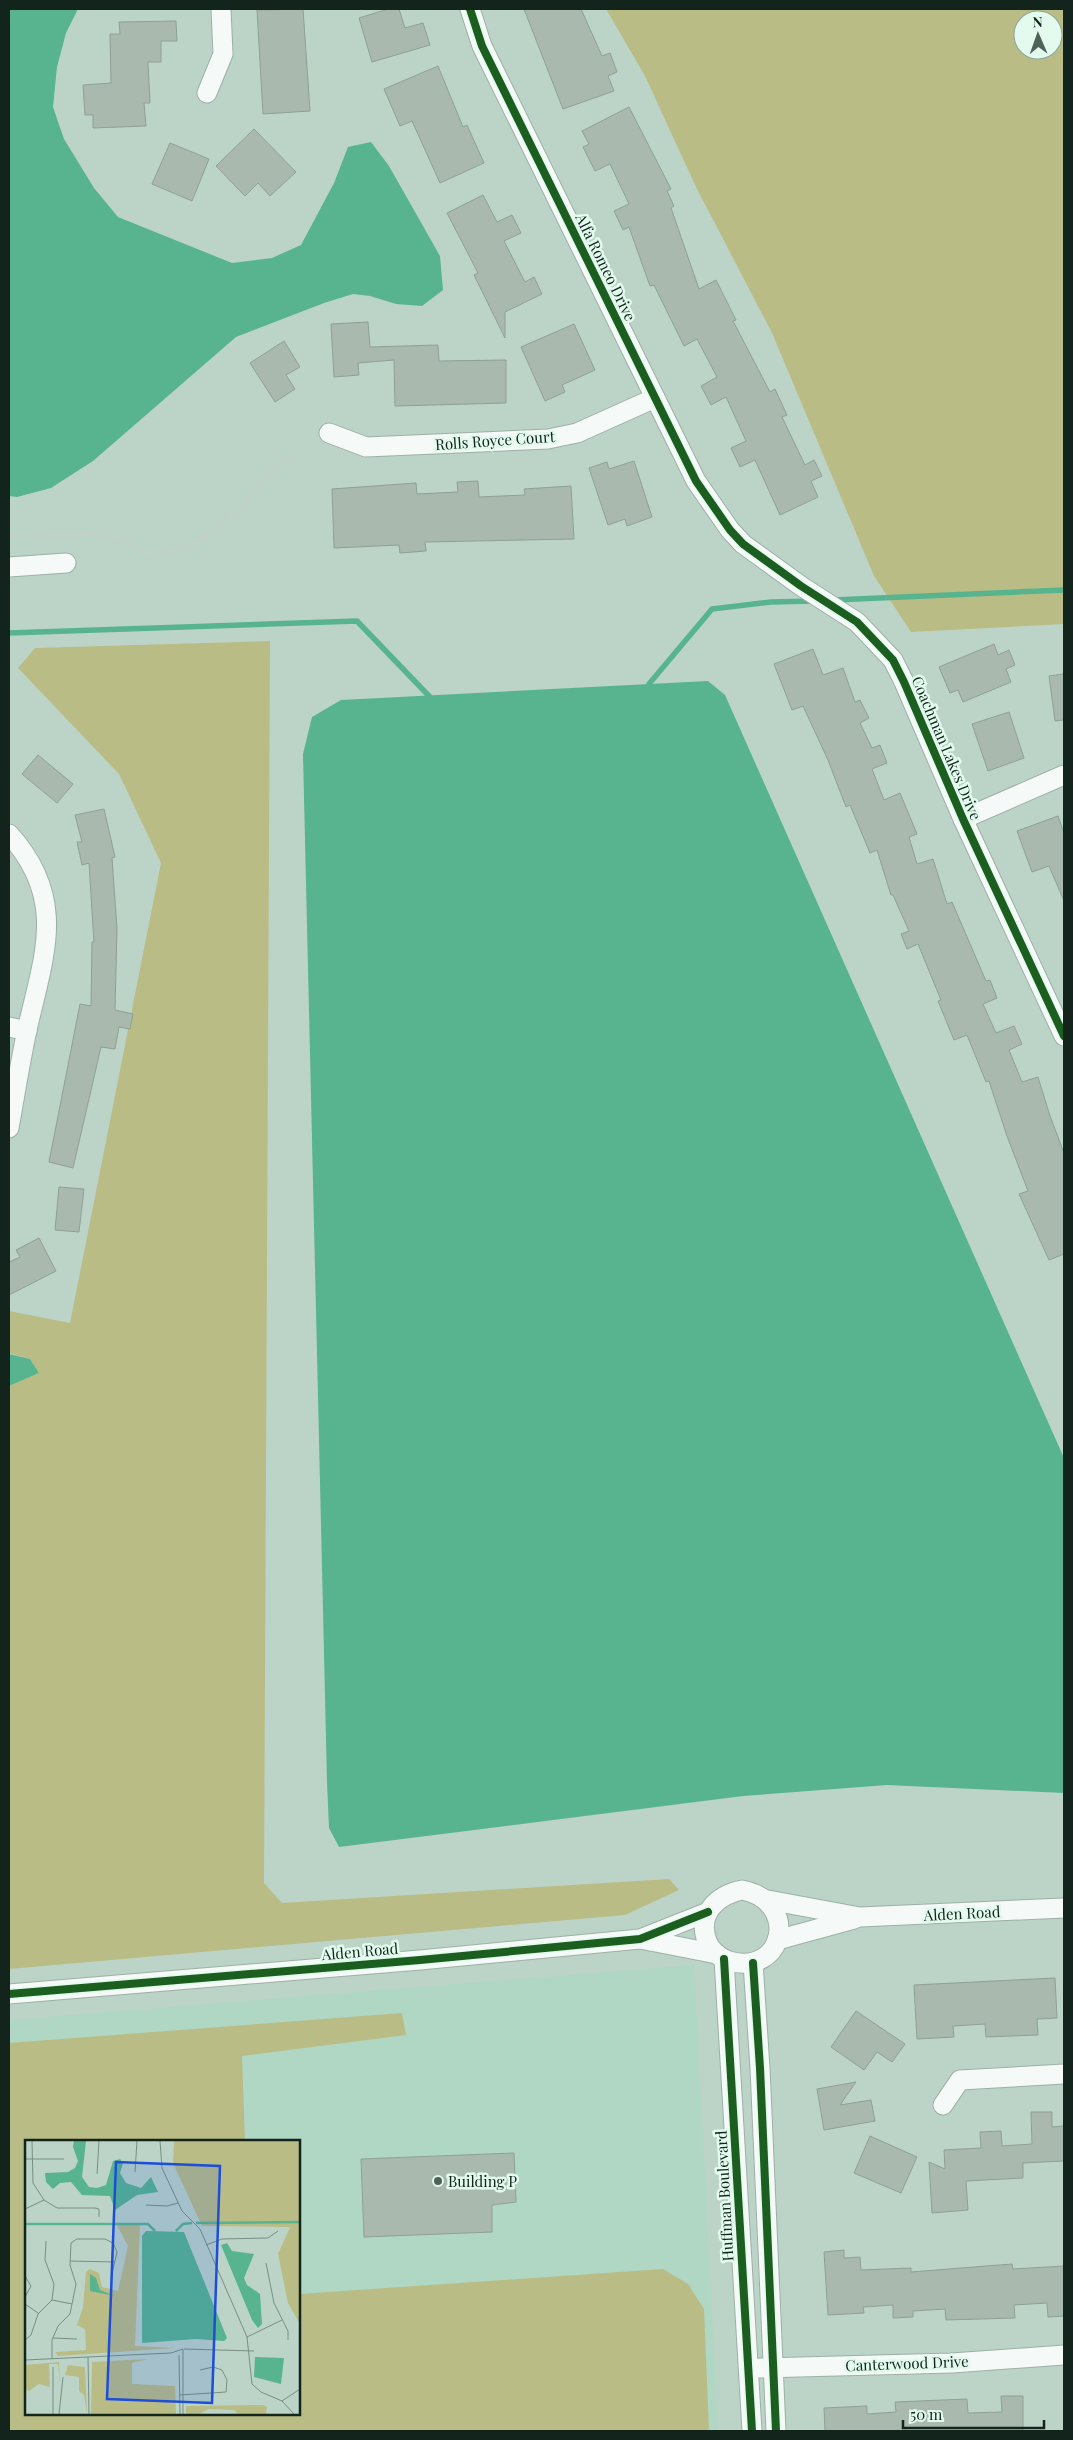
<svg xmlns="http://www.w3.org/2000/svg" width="1073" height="2440" font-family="'Playfair Display',serif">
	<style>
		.built { fill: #afd7c3; fill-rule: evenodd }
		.green { fill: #b9bd85; fill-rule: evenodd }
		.water { fill: #57b48f }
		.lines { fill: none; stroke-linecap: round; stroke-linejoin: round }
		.stream { stroke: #57b48f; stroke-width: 5.5 }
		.building { fill: #a9b9ae; stroke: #8fa094 }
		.minor-casing { stroke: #9db0a6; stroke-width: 21 }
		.path { stroke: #c8cfcb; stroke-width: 3; stroke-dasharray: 2.5 2.5; stroke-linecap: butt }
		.minor { stroke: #f5f9f7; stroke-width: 19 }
		.cycleway-casing { stroke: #e3faee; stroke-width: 11 }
		.cycleway { stroke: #1b5e20; stroke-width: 8 }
		.poi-dot { fill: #4e6258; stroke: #e3faee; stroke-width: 2 }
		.labels { text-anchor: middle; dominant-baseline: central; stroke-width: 5; stroke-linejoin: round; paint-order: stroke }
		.street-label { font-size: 15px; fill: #12241c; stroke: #e3faee }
		.poi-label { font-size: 15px; fill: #12241c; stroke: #e3faee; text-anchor: start }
		.inset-river { fill: none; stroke: #57b48f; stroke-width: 2.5 }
		.inset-road { fill: none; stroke: #788e83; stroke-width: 1 }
		.view { fill: #1d4ed8; fill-opacity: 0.15; stroke: #1d4ed8; stroke-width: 2.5 }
		.inset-edge { fill: none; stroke: #12241c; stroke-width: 2.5 }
	</style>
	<rect width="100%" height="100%" fill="#bcd4c8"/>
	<path class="built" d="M694,1965L718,2431H9V2020ZM26,2141H299V2414H26Z"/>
	<g class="green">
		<path d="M606,9H1064V624L911,632L874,576L772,333L696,187L645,76ZM1023,20H1053V50H1023Z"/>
		<path d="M270,641L264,1883L282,1903L669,1879L679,1890L625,1915L9,1969V1386L39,1373L30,1359L9,1353V1311L70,1323L161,863L119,774L18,668L35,648Z"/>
		<path d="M402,2013L406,2035L242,2056L245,2141H26V2414H299V2294L663,2269L688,2284L704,2309L709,2431H9V2043Z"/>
	</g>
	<g class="water">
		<path d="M9,9H78L66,33L57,67L53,107L64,139L94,188L118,217L232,263L272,258L301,245L334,183L348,147L371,142L389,166L440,256L443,290L422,306L396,304L370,296L353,294L324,303L236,337L93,461L51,488L17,497L9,496Z"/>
		<path d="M708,681L725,695L1064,1458V1793L887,1785L743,1796L339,1847L329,1828L327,1782L303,754L312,717L341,700Z"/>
		<path d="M9,1354L30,1359L39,1373L9,1386Z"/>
	</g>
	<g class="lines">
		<g class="stream">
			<path d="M833,600L1064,590"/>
			<path d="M9,633L357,621L429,696"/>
			<path d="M649,684L712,609L771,602L814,601"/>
		</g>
	</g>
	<g class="building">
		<path d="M303,9L310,111L263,114L257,10Z"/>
		<path d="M388,9H399L405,28L423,23L430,45L372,62L359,18Z"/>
		<path d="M524,9H581L602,56L610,53L617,72L608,76L614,91L563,109Z"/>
		<path d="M176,21L177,41H161V62H148L150,103H144L146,126L93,128V115H85L83,85L111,83L110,34H120L119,22Z"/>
		<path d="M438,66L463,127L467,125L484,163L440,183L412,121L400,126L384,89Z"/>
		<path d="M629,107L671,189L667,191L674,206L671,208L699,289L716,280L736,320L733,321L770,392L775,389L787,415L782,417L805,465L814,460L822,476L811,481L818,497L780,515L755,460L740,467L731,448L746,441L726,397L711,405L701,386L717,377L697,339L684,346L654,285L650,286L629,227L623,230L614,211L629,204L610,164L595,171L583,147L589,144L582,131Z"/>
		<path d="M254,129L296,172L270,196L258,183L245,196L216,166Z"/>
		<path d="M170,143L209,159L192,201L152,184Z"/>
		<path d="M483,195L497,222L512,215L521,233L504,241L525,282L534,277L542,294L505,312V338L474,275L478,273L447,213Z"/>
		<path d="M368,322L370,347L438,345L439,361L506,360V403L395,406L394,360L358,363L359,375L334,377L331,324Z"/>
		<path d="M574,324L595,370L562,385L565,392L545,401L521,347Z"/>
		<path d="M284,341L300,367L286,375L295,389L275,402L250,363Z"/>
		<path d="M634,461L652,517L627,526L625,519L608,525L589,468L607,462L609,469Z"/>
		<path d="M478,481L479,497L525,495L524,489L571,486L574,539L425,542L426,551L400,553L399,545L334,548L332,489L416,483L417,494L458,492L457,482Z"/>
		<path d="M994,644L998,655L1009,650L1015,665L1006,669L1011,682L963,702L958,690L950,693L939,667Z"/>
		<path d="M813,649L823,675L843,668L855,702L860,700L869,718L860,723L872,748L880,745L887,763L872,769L884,800L900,793L917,834L909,837L917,864L933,859L947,904L952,902L986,981L990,980L997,998L983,1004L996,1033L1014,1026L1022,1044L1009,1050L1022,1082L1038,1077L1050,1116L1064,1153V1254L1049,1260L1019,1194L1028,1191L1007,1136L989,1081L986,1082L967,1035L954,1040L938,1001L941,1000L918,944L907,949L901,934L909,931L893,895H891L877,850L870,853L850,805L846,807L828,760L803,706L792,710L774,664Z"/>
		<path d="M1064,674V720L1055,721L1049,676Z"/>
		<path d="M1009,712L1024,758L988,771L972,724Z"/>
		<path d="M38,755L73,784L57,803L22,774Z"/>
		<path d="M104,809L115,857L112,858L117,929L115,1010L133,1014L130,1029L119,1027L115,1049L101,1047L73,1168L49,1162L80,1004L91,1006L92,942H94L89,863L82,865L77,842H82L75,815Z"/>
		<path d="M1058,816L1064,833V901L1049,866L1032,872L1017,831Z"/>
		<path d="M59,1187L84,1189L79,1232L55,1230Z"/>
		<path d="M39,1238L56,1271L9,1295V1262L20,1257L16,1250Z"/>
		<path d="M1055,1978L1057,2018L1037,2019L1038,2035L986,2037L985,2024L953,2026L954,2037L917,2039L914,1985Z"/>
		<path d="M856,2011L905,2044L892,2062L877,2052L864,2070L831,2047Z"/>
		<path d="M856,2082L840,2105L871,2100L875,2121L824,2130L817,2089Z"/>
		<path d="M1031,2112H1052V2127L1064,2126V2161L1023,2163V2178L966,2181L968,2210L932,2213L929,2162L945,2169L944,2150L981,2148L980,2132L1001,2131L1002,2146L1032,2144Z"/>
		<path d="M870,2136L917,2157L901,2193L854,2173Z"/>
		<path d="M514,2153L516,2202L492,2205V2232L364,2237L361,2159Z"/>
		<path d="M844,2250V2258L860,2257L861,2270L911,2268V2272L1012,2264L1013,2269L1064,2266V2316L1048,2317L1047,2303L1014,2305L1015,2318L946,2320L945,2309L913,2311V2317L893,2318V2305L863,2307L864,2313L828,2315L824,2252Z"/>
		<path d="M1001,2396H1023V2431H825L824,2408L867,2406V2414L896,2412L895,2402L967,2399L968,2413L1002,2412Z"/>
	</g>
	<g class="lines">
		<g class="minor-casing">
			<g id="minor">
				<path d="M470,9L482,46L696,481L730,530L743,544L801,586L857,622L893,660L904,682L963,819L1064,1036"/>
				<path d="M207,93L223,54L221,9"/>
				<path d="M329,433L366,447L548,439L577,433L655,398"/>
				<path d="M9,567L66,563"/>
				<path d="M963,819L1064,775"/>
				<path d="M9,834C68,899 44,955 27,1030C20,1063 15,1095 9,1128"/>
				<path d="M9,1027L27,1031"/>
				<path d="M742,1890C800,1901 785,1977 729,1961C720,1958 711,1951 707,1941C697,1914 717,1895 742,1890Z"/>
				<path d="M768,1900L860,1917L1064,1908"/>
				<path d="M640,1939L717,1954"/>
				<path d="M777,1940L854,1919"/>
				<path d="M724,1959L752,2431"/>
				<path d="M753,1963L760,2068L776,2431"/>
				<path d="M9,1994L420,1960L640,1939L708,1912"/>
				<path d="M943,2105L960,2080L1064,2074"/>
				<path d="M760,2368L952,2363L1064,2355"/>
			</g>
		</g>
		<path class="path" d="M9,535L15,537L103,533L126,540L138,550L148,554L176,550L199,542L222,526L250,497L265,474L282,462L298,455"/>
		<use href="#minor" class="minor"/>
		<g class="cycleway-casing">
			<g id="cycleway">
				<path d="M470,9L482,46L696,481L730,530L743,544L801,586L857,622L893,660L904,682L963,819L1064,1036"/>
				<path d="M724,1959L752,2431"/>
				<path d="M753,1963L760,2068L776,2431"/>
				<path d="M9,1994L420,1960L640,1939L708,1912"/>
			</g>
		</g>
		<use href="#cycleway" class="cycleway"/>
	</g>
	<circle class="poi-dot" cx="438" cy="2181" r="5"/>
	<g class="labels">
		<g class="street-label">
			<text transform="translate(606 267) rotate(64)">Alfa Romeo Drive</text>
			<text transform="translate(495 440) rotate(-4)">Rolls Royce Court</text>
			<text transform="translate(947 748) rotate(67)">Coachman Lakes Drive</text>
			<text transform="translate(962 1913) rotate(-3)">Alden Road</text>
			<text transform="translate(360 1951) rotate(-5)">Alden Road</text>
			<text transform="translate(724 2196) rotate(-93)">Huffman Boulevard</text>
			<text transform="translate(907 2363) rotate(-2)">Canterwood Drive</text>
		</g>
		<g class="poi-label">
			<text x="448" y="2181">Building P</text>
		</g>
	</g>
	<g transform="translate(25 2140)">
		<rect width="275" height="275" fill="#bcd4c8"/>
		<path d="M149,1H275V184L263,163L253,114L265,87L177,86L148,23ZM92,85H115L110,206L150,208L33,216L30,212L61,210L60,189L52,185L58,167L61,132L65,129L74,133L77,147L93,151L103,106ZM123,219L107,223V244L150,246L151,274H66L67,222ZM34,222L35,245L33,224H24L25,247L14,244L4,251L0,249V225ZM43,225L60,227L62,274L59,255L54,251V237L40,235ZM239,265L242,267L241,274H213L209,270L183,269L175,274H161V266Z" fill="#b9bd85"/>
		<path d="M49,1H61L57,37L64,47L72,48L81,45L88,21L95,19L98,23L95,33L101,43L116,48L126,37L133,52L112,55L90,70L85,56L57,55L46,42L35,43L28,49L21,42L20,33L43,32L50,28L53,21L48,7ZM121,91L159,92L202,198L199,201L171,199L117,203V96ZM202,103L207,111L229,114L219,138L222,145L235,154L237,184L233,188L227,180L196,105ZM65,134L71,138L75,150L90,156L65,151ZM230,217L259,218L256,244L229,237Z" fill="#57b48f"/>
		<path class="inset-river" d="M171,83L275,82M0,84H123L130,91M151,91L158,84L167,83"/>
		<path class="inset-road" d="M7,1L8,43L19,60L32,68H70L74,69V77M135,1L137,28L157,71L175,89L222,197L227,244L236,252L257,261L269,274M0,19H39M110,32L112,1M72,34L74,1M121,65L142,66L153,63M0,69L19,60M181,105L197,99L243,98L253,91M45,121L90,122M241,123L249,163L263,191V200M0,136L6,146L0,157M27,160L47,164M0,164L13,173M222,197L257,180M28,198L52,199M0,200L6,195L13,174L27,160L29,144L20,120L21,101M159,209L229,211M154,215L155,274M63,217L64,274M27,219V200L33,186L45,174L51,144L45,125L46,103L52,99H80L88,103L92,112L86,138M0,220L146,213L158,209V274M28,227V274M155,255L201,252L202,240L197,230L188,227L175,230M257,261L275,249M34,274L38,237"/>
		<path class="view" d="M91,22L195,26L187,263L82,259Z"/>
		<rect width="275" height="275" class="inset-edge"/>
	</g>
	<rect width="1073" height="2440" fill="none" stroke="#12241c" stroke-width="20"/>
	<g transform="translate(1038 35) rotate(358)"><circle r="24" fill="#e3faee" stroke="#8fa49a"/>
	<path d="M0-4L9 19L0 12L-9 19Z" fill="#4e6258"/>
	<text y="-8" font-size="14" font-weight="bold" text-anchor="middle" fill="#12241c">N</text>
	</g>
	<path d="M903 2420v8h141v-8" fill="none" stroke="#12241c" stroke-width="2.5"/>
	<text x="910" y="2420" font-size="15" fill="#12241c" stroke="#e3faee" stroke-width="4" paint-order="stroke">50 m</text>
</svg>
